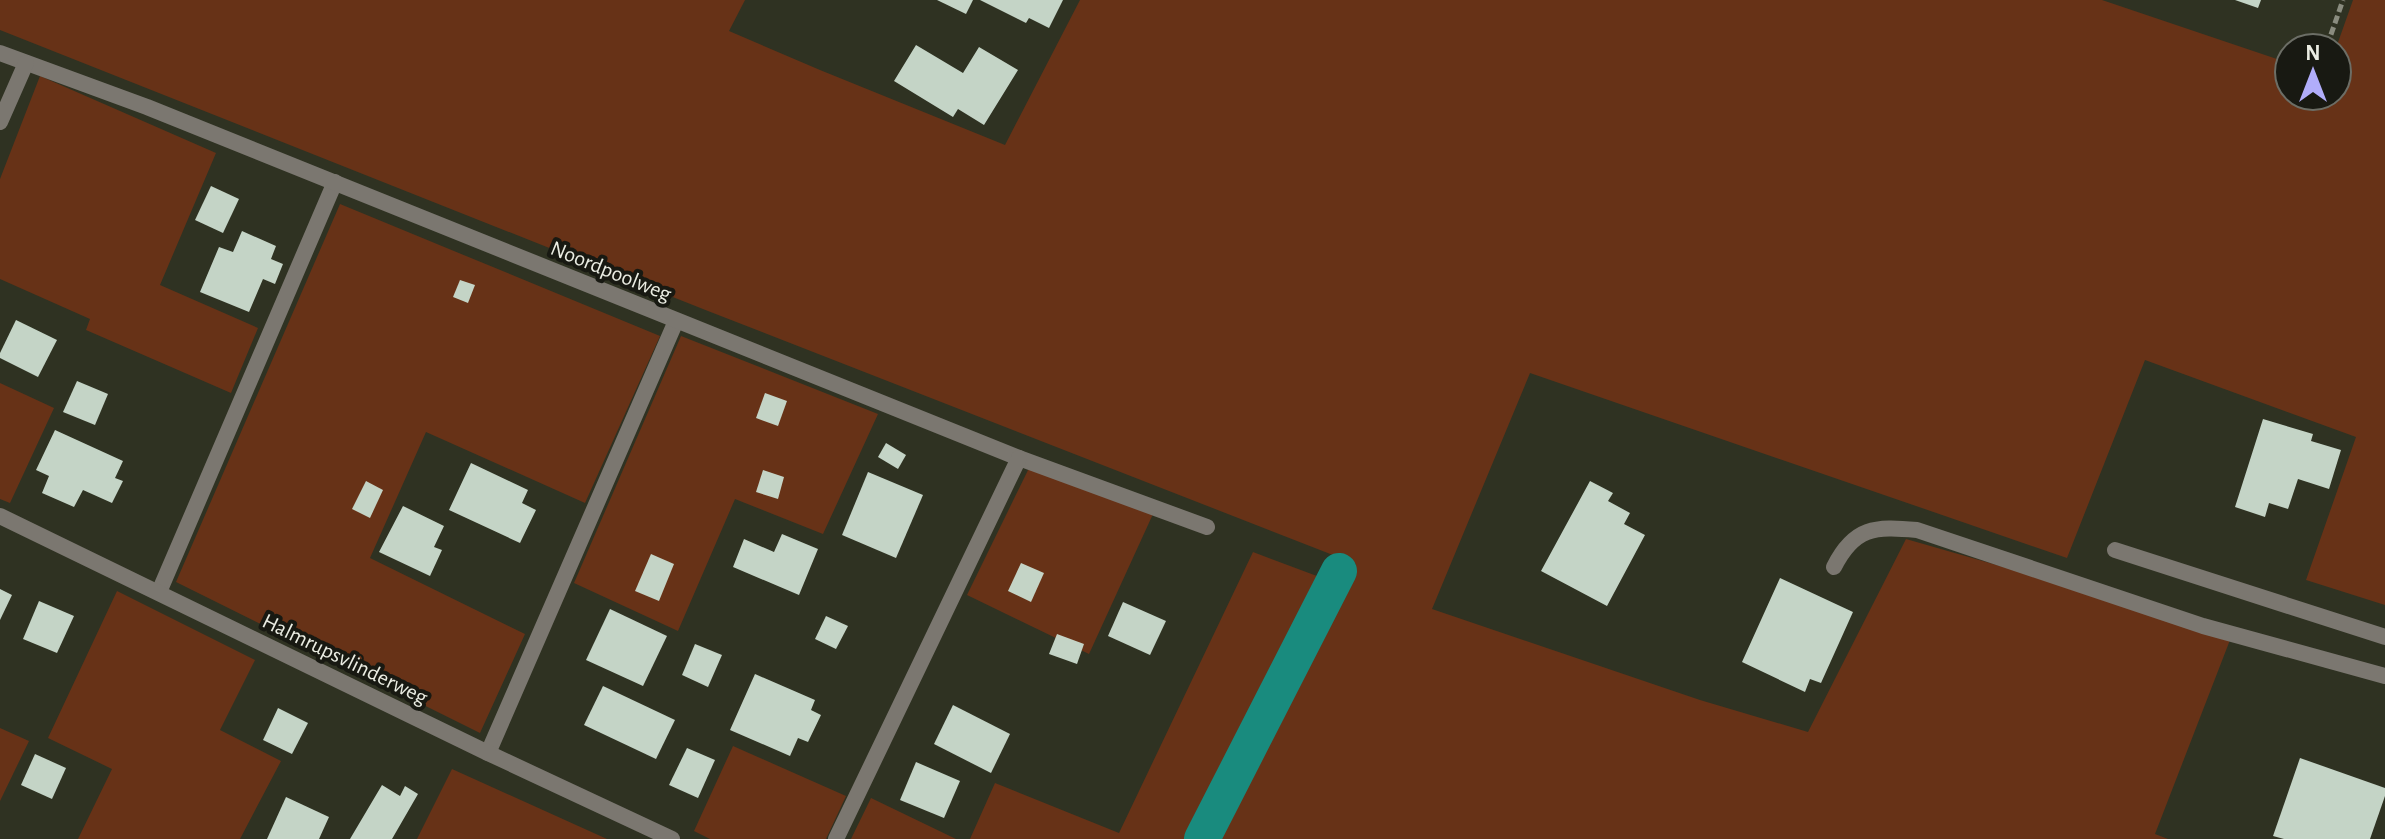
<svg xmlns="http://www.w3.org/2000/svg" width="2385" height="839" font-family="'Alegreya Sans',sans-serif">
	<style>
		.green { fill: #673217 }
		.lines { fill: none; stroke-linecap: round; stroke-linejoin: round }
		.canal { stroke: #198b7e; stroke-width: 36 }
		.building { fill: #c4d4c6 }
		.path { stroke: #8a8c7f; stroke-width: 5; stroke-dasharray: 8 4; stroke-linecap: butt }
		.lane { stroke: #7b7770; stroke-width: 16 }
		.street { stroke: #7b7770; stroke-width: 16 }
		.labels { text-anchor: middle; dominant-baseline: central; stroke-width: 8; stroke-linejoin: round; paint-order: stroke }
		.street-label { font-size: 22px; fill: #ebede3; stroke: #181912 }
	</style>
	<rect width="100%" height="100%" fill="#2f3222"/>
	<g class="green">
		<path d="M0,0H745L729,31L820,70L1005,145L1080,0H2102L2289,63V96H2337L2336,48L2353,0H2385V605L2306,580L2356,437L2145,360L2067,558L1530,373L1432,609L1700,700L1808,732L1906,539L2056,582L2230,640L2155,834L2168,839H1214L1356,564L708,311L0,30Z"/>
		<path d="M40,76L216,153L160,285L258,328L231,393L86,330L90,319L0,279V179Z"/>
		<path d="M340,204L660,336L585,503L426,432L370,558L525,634L480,733L176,582Z"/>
		<path d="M681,336L878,414L823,534L735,499L678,631L574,583Z"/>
		<path d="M0,383L54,408L10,503L0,499Z"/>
		<path d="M1031,464L1153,514L1089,654L967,595Z"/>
		<path d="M1253,552L1333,582L1202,839H970L995,783L1119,833Z"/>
		<path d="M117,591L255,660L220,730L281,761L240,839H78L112,769L48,738Z"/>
		<path d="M0,728L29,741L0,801Z"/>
		<path d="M733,746L846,796L826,839H710L694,831Z"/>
		<path d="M452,769L607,839H417Z"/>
		<path d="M871,798L956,839H851Z"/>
	</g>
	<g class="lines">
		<path class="canal" d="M1202,839L1339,571"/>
	</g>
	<g class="building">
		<path d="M937,0H973L966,14Z"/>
		<path d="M980,0H1063L1049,28L1029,18L1026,23Z"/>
		<path d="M2235,0H2261L2258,8Z"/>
		<path d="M916,45L963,73L979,47L1018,70L984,125L958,109L953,117L894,81Z"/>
		<path d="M211,186L239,199L223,233L195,220Z"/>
		<path d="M242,231L276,246L271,259L283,264L275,284L263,279L249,312L200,292L219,247L233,252Z"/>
		<path d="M460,280L475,285L468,303L453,297Z"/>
		<path d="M16,320L57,340L38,377L0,358V353Z"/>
		<path d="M77,381L108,394L95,425L63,412Z"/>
		<path d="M765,393L787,401L778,426L756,418Z"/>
		<path d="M2263,419L2313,434L2311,441L2341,450L2329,489L2298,479L2288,509L2269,503L2265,517L2235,507Z"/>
		<path d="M55,430L123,461L115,478L123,481L112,503L83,490L74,507L42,493L49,476L36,470Z"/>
		<path d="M886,443L906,455L898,469L878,457Z"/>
		<path d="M471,463L528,490L522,503L536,510L520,543L449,510Z"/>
		<path d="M763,470L784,477L778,499L756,492Z"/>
		<path d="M868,472L923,495L896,558L842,535Z"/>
		<path d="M366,481L383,490L370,518L352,509Z"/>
		<path d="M1590,481L1613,493L1608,501L1630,513L1624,524L1645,535L1607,606L1541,571Z"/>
		<path d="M403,506L444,526L434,547L442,550L430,576L379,552Z"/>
		<path d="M782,534L818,549L799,595L733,567L744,539L774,552Z"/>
		<path d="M651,554L674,564L659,601L635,591Z"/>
		<path d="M1021,563L1044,573L1031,602L1008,591Z"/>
		<path d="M1780,578L1853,612L1821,683L1810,679L1805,692L1742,662Z"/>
		<path d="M0,589L12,595L0,620Z"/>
		<path d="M39,601L74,616L57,653L23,639Z"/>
		<path d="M1123,602L1166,621L1150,655L1108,636Z"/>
		<path d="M610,609L667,636L643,686L586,660Z"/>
		<path d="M826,616L848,626L836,649L815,639Z"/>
		<path d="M1057,634L1084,644L1077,664L1049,654Z"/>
		<path d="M695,644L722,655L708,687L682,675Z"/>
		<path d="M755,674L815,700L811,710L821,715L808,742L798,738L790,756L730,730Z"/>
		<path d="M603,686L675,720L656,759L584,725Z"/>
		<path d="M953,705L1010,734L991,773L934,744Z"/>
		<path d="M278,708L308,723L292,754L263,740Z"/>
		<path d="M687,748L715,760L698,798L669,785Z"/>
		<path d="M35,754L66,768L52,799L21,785Z"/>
		<path d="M2300,758L2385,788V796L2370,839H2284L2273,836Z"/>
		<path d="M916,762L960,781L944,818L900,800Z"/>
		<path d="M382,785L400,796L405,786L418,794L392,839H350Z"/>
		<path d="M286,797L329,817L319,839H267Z"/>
	</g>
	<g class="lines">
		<path class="path" d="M2327,46L2343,0"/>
		<g class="lane">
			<path d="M2115,550L2385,637"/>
			<path d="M1834,567C1854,527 1875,526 1917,530L2203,626L2385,676"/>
			<path d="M159,592L335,182"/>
			<path d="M488,753L676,321"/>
		</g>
		<g class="street">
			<path d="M0,53L147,107L1019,458L1207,527"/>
			<path d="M0,122L26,63"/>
			<path d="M0,516L488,753L672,839"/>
			<path d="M836,839L1019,458"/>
		</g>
	</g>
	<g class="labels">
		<g class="street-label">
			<text transform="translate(611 271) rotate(22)">Noordpoolweg</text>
			<text transform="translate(345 659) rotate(26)">Halmrupsvlinderweg</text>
		</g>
	</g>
	<g transform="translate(2313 72)"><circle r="38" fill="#181912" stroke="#6c6e66" stroke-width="2"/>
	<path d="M0-6L14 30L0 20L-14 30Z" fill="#b1adfa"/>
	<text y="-12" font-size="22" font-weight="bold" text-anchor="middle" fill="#ebede3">N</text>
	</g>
</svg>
